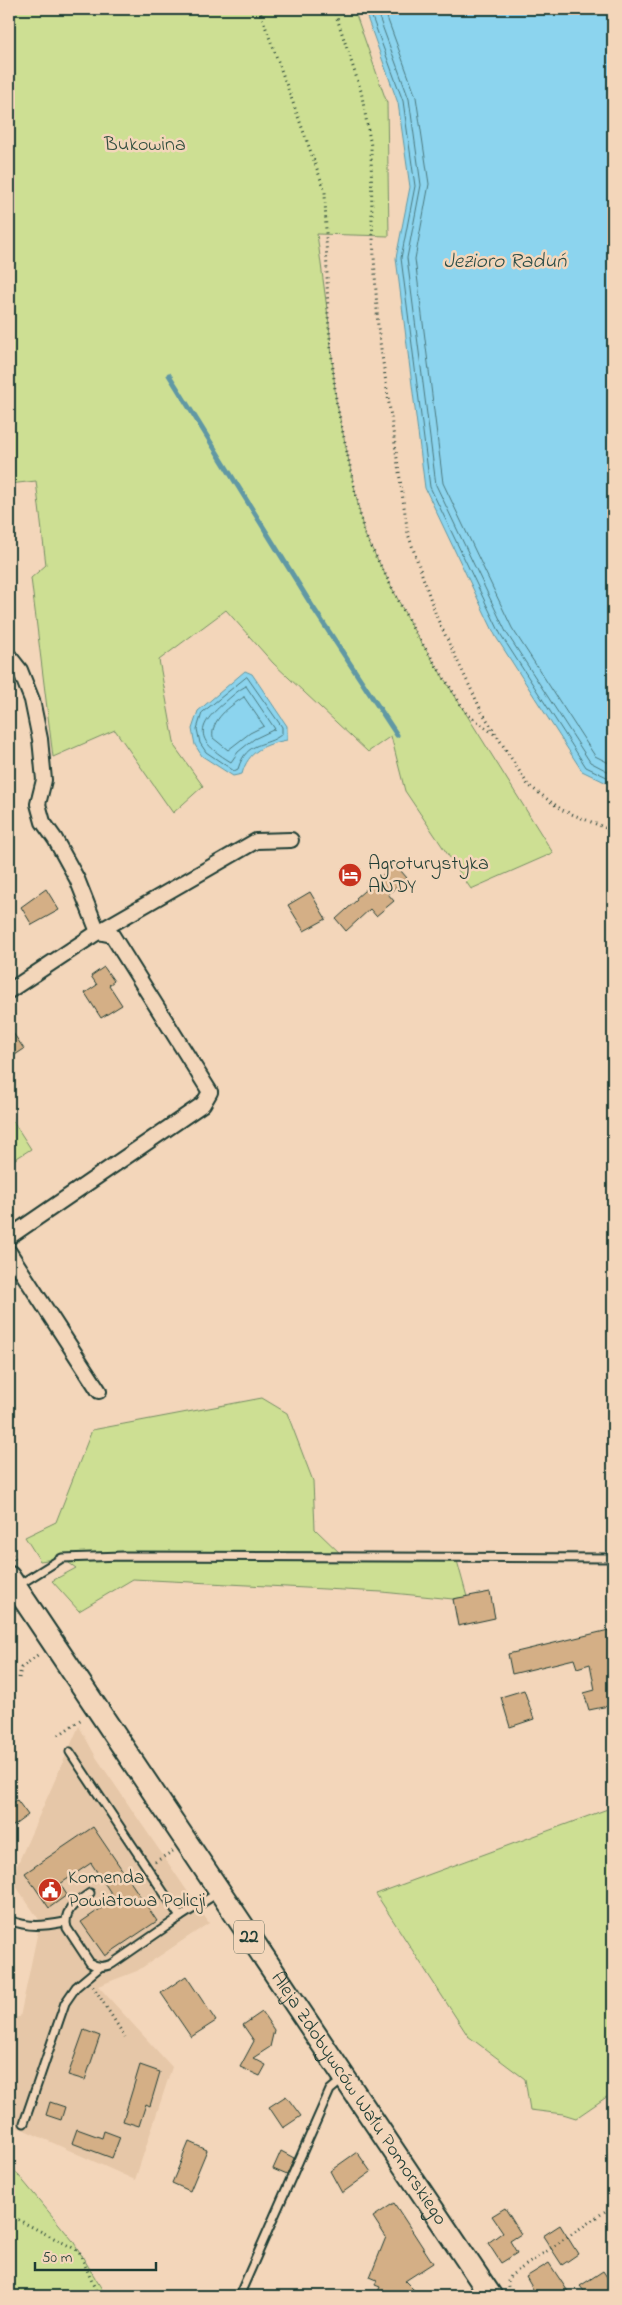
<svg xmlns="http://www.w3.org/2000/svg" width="622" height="2305" font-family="'Indie Flower',sans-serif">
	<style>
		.built { fill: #e6c7a8 }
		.green { fill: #cddf93; stroke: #768e64 }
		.water { fill: #8cd4ee; stroke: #6098a4 }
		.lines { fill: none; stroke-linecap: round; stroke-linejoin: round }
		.shore { stroke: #4b797e; stroke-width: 1 }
		.stream { stroke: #6098a4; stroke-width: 5 }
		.building { fill: #d4af86; stroke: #1f3d34 }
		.lane-casing { stroke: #1f3d34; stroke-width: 11 }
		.street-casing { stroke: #1f3d34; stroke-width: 18 }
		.primary-casing { stroke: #1f3d34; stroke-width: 25 }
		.path { stroke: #1f3d34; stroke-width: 3; stroke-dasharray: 1 4; stroke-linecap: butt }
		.lane { stroke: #f3d6ba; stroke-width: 7 }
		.street { stroke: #f3d6ba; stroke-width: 14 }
		.primary { stroke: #f3d6ba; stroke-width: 21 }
		.labels { text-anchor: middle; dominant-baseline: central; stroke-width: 5; stroke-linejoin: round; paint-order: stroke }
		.shield { fill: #f3d6ba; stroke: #5f6b5c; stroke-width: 1 }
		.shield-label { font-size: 19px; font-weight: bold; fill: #1f3d34 }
		.park-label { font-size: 20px; fill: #304d3e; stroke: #f3d6ba }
		.poi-label { font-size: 20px; fill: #1f3d34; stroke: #f3d6ba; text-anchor: start }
		.street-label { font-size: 20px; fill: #1f3d34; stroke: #f3d6ba }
		.water-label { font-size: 21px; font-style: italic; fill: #2a4c47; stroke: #f3d6ba }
	</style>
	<rect width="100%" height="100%" fill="#f3d6ba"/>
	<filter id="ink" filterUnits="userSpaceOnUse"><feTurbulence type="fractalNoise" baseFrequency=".02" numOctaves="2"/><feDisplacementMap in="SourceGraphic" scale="10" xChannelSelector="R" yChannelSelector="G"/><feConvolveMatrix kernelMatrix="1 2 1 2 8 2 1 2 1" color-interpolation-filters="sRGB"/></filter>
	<g filter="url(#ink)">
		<path class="built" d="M79,1726L96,1757L209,1923L137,1971L98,1986L172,2067L135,2180L9,2123V2018L20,2017L40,1921L11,1879Z"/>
		<g class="green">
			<path d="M9,9H354L387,103L389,236L317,234L329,324L336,400L364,533L413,629L553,853L471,889L405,791L391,736L368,752L273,663L226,610L159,660L175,747L203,786L173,813L115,730L53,757L31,578L46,565L36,481L9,484Z"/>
			<path d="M9,1115L31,1149L9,1163Z"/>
			<path d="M262,1398L287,1413L313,1481L315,1529L344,1557H456L467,1597L453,1599L382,1592L133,1579L79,1611L52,1581L76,1568L62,1558L40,1561L25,1537L56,1522L92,1430Z"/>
			<path d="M613,1807V2097L611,2094L576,2118L563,2114L530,2110L525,2079L468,2036L376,1894Z"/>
			<path d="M9,2164L73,2241L106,2296H9Z"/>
		</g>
		<g class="water">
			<path d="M364,9H613V786L582,771L496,637L425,488L396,258L410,187L398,103Z"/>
			<path d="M245,671L252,674L287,726V740C265,744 248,751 242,774L233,776L202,756L195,745L192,729L198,711Z"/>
		</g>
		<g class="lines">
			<g class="shore">
				<path d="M369,9L403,101L415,186L401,258L430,487L501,635L586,767L613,780"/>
				<path d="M376,9L409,99L421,185L407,258L436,485L506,632L590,762L613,774"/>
				<path d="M384,9L416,97L429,184L415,259L443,483L512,628L595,756L613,765"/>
				<path d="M247,677L282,727V734C266,748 247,739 238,769L234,771L206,752L200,743L197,729L202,713Z"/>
				<path d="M246,686L275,729L254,739L238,752L231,762C198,742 193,729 224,703C231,697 238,690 246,686Z"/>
				<path d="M244,697L264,726L250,733L228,750L213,738C210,720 230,706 244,697Z"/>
			</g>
			<path class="stream" d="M169,375L314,609L397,735"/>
		</g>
		<g class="building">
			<path d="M395,864L407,878L388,894L394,901L376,916L370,909L346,931L336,919L357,900L356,898Z"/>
			<path d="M46,889L59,910L32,925L21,907Z"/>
			<path d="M310,892L326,919L304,931L288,905Z"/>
			<path d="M104,967L114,981L109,985L122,1005L101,1018L85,993L97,985L91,976Z"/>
			<path d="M9,1027L24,1049L9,1059Z"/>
			<path d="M490,1592L495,1618L458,1626L453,1599Z"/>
			<path d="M613,1629V1705L589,1710L584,1693L595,1690L590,1664L577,1668L574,1659L512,1674L508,1654Z"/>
			<path d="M524,1690L534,1719L510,1727L501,1697Z"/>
			<path d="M17,1800L28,1815L9,1829V1806Z"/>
			<path d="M93,1827L157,1921L105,1956L81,1922L115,1899L91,1863L60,1884L67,1895L49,1908L25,1873Z"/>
			<path d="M186,1976L216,2021L191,2037L161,1993Z"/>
			<path d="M262,2012L274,2030L270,2047L253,2058L266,2065L260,2076L240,2067L254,2041L243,2025Z"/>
			<path d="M84,2030L100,2036L85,2080L68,2075Z"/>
			<path d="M140,2065L160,2072L150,2106L146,2104L139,2126L123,2121Z"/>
			<path d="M286,2096L301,2116L283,2128L269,2107Z"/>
			<path d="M50,2102L65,2107L61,2120L46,2115Z"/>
			<path d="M77,2129L102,2138L104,2131L120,2137L112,2158L72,2143Z"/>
			<path d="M189,2142L207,2150L190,2191L172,2183Z"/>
			<path d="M281,2151L294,2158L287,2175L273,2169Z"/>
			<path d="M357,2152L371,2172L342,2193L330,2171Z"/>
			<path d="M394,2203L433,2263L405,2281L420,2296H376L380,2287L375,2285L377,2280L370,2277L386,2237L373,2217Z"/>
			<path d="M505,2208L521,2234L510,2241L517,2253L501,2263L488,2243L503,2232L492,2216Z"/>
			<path d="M560,2225L578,2254L562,2265L543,2236Z"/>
			<path d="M549,2263L571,2296H537L526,2277Z"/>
			<path d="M603,2271L611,2283L607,2286L611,2291L602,2296H588L580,2286Z"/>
		</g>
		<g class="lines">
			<g class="lane-casing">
				<g id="lane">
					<path d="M17,1586L62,1558L123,1556L613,1558"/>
					<path d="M70,1752L180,1917L219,1892"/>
					<path d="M90,1893C77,1902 62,1910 67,1928L90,1963C98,1968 104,1967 112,1964L180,1917"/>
					<path d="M9,1920C29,1928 44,1926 65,1922"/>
					<path d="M24,2123L65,2003L76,1987L100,1967"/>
					<path d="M239,2296L330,2090L342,2080"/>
				</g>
			</g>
			<g class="street-casing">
				<g id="street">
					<path d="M9,656L20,670L32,700L40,739L44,780L38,804L43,822L55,839L77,879L98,932L112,935L210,1092L203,1104L9,1237"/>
					<path d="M9,991L98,932L256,841L291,840"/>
					<path d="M9,1252L99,1391"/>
				</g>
			</g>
			<g class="primary-casing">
				<g id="primary">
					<path id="s1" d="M9,1577L491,2296"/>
				</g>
			</g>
			<g class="path">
				<path d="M259,9L325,191L328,318L336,400L364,533L413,629L467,714L494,734"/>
				<path d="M334,9L361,91L371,146L372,220L378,328L408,534L437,618L482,712L528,785L562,810L613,831"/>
				<path d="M9,1550L15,1560"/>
				<path d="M19,1678L21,1668L40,1653"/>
				<path d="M59,1735L83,1718"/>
				<path d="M155,1862L173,1851"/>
				<path d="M93,1986L125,2037"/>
				<path d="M9,2215L79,2251L98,2296"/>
				<path d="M512,2296C508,2289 506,2284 510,2276L613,2206"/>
			</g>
			<use href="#lane" class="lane"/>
			<use href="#street" class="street"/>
			<use href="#primary" class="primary"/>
		</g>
	</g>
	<defs>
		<g id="hotel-disc" transform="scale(1.25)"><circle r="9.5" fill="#c8321e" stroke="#f3d6ba"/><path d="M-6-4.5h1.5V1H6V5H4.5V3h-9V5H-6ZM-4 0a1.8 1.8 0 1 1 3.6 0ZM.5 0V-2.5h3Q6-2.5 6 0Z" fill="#fff"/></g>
		<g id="civic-disc" transform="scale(1.25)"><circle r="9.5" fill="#c8321e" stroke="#f3d6ba"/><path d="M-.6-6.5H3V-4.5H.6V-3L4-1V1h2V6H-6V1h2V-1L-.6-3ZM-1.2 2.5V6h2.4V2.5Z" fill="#fff"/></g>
	</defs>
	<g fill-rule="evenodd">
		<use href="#hotel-disc" x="350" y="875"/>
		<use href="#civic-disc" x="50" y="1890"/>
	</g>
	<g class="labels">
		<rect class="shield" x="234" y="1920.5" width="30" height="33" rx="4"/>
		<g class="shield-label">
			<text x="249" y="1937">22</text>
		</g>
		<g class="park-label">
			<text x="145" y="145">Bukowina</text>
		</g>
		<g class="poi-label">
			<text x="368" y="864">Agroturystyka<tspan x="368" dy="23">ANDY</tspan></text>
			<text x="68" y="1878">Komenda<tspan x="68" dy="23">Powiatowa Policji</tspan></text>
		</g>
		<g class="street-label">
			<text stroke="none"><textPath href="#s1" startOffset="628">Aleja Zdobywców Wału Pomorskiego</textPath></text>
		</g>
		<g class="water-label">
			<text x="505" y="262">Jezioro Raduń</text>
		</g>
	</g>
	<rect width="622" height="2305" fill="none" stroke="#f3d6ba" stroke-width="30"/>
	<rect x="15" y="15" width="592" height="2275" fill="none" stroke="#1f3d34" stroke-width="2" filter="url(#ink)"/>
	<path d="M35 2262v8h121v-8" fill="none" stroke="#1f3d34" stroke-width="2.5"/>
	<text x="42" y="2262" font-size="15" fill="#1f3d34" stroke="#f3d6ba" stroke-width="4" paint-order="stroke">50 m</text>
</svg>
